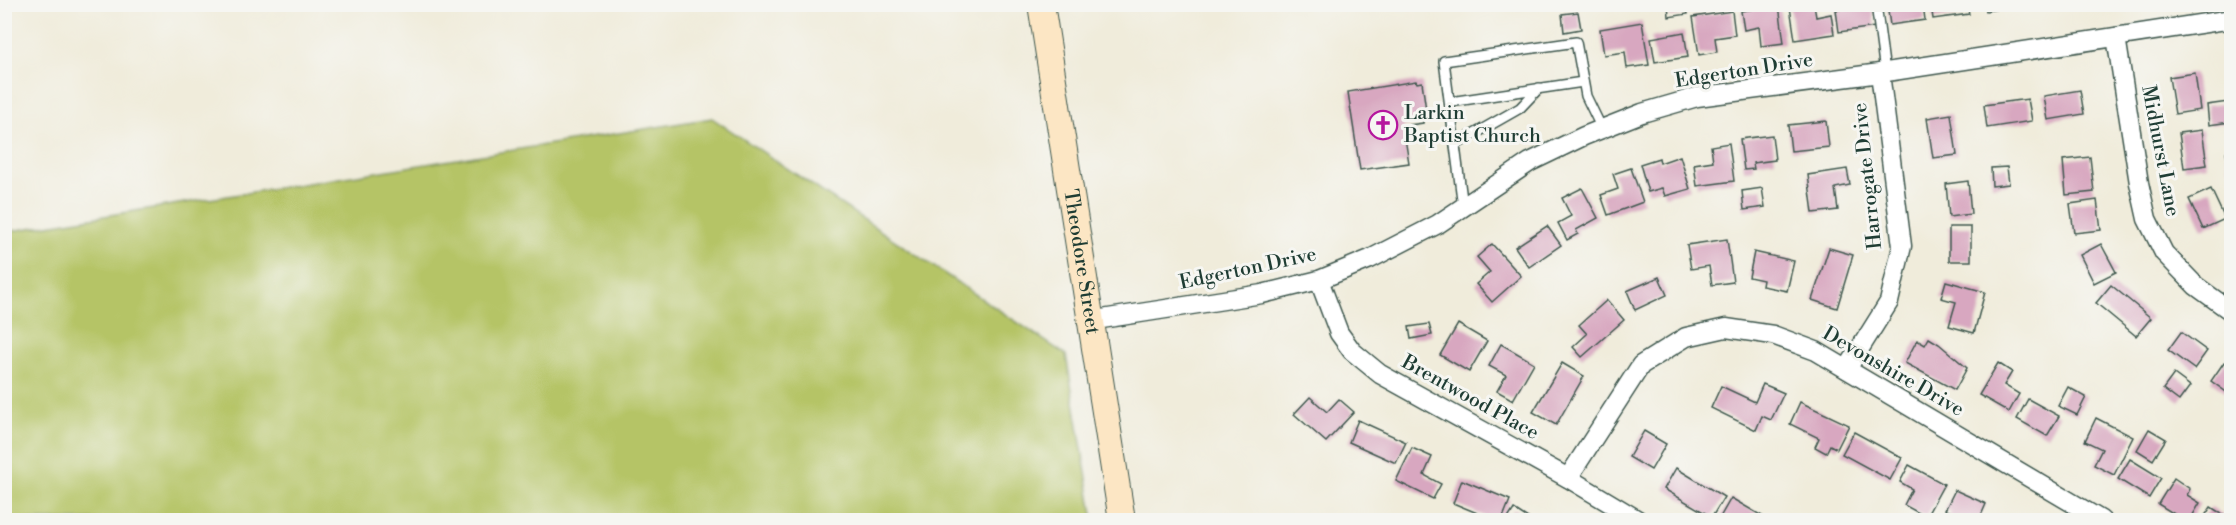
<svg xmlns="http://www.w3.org/2000/svg" width="2236" height="525" font-family="'Libre Bodoni',serif">
	<style>
		.green { fill: #b5c466; stroke: #6a804d; stroke-width: 1.5 }
		.building { fill: #d8a7c0 }
		.lines { fill: none; stroke-linecap: round; stroke-linejoin: round }
		.lane-casing { stroke: #3e574d; stroke-width: 12 }
		.street-casing { stroke: #3e574d; stroke-width: 21 }
		.secondary-casing { stroke: #3e574d; stroke-width: 28 }
		.lane { stroke: #fff; stroke-width: 9 }
		.street { stroke: #fff; stroke-width: 18 }
		.secondary { stroke: #fce6c4; stroke-width: 26 }
		.labels { text-anchor: middle; dominant-baseline: central; stroke-width: 6; stroke-linejoin: round; paint-order: stroke }
		.street-label { font-size: 20px; fill: #1f3d34; stroke: #f6f6f2 }
		.poi-label { font-size: 20px; fill: #1f3d34; stroke: #f6f6f2; text-anchor: start }
	</style>
	<rect width="100%" height="100%" fill="#f6f6f2"/>
	<filter id="ink" filterUnits="userSpaceOnUse"><feTurbulence type="fractalNoise" baseFrequency=".0167" numOctaves="2"/><feDisplacementMap in="SourceGraphic" scale="12" xChannelSelector="R" yChannelSelector="G"/><feConvolveMatrix kernelMatrix="1 2 1 2 8 2 1 2 1" color-interpolation-filters="sRGB"/></filter>
	<filter id="wash" filterUnits="userSpaceOnUse"><feTurbulence type="fractalNoise" baseFrequency=".008" numOctaves="4" result="noise"/><feDisplacementMap in="SourceGraphic" scale="24" xChannelSelector="R" yChannelSelector="G"/><feGaussianBlur stdDeviation="1.35" result="paint"/><feColorMatrix in="noise" values="0 0 0 0 0 0 0 0 0 0 0 0 0 0 0 0 0 1.4 0 .05"/><feComposite in="paint" operator="in"/></filter>
	<g filter="url(#wash)">
		<rect width="100%" height="100%" fill="#f0ecdb"/>
		<path class="green" d="M712,118L1066,355L1094,520H5V232Z"/>
		<g id="blocks">
			<g class="building">
				<path d="M1668,4H1686L1688,14L1669,17Z"/>
				<path d="M1887,4H1923L1925,20L1890,25Z"/>
				<path d="M1931,4H1967L1969,14L1933,19Z"/>
				<path d="M1985,4H2020V6L1986,11Z"/>
				<path d="M1779,5L1784,43L1761,46L1759,27L1744,30L1741,11Z"/>
				<path d="M1808,5H1814L1816,17L1831,14L1834,34L1795,40L1790,7Z"/>
				<path d="M1872,5L1875,27L1839,32L1836,10Z"/>
				<path d="M1732,11L1735,35L1715,38L1717,52L1699,55L1693,17Z"/>
				<path d="M1578,12L1581,29L1564,32L1562,14Z"/>
				<path d="M1642,22L1649,65L1627,68L1625,52L1604,55L1600,29Z"/>
				<path d="M1684,32L1688,57L1655,62L1651,38Z"/>
				<path d="M2195,73L2200,110L2175,114L2169,77Z"/>
				<path d="M1416,81L1417,83L1422,82L1427,117L1423,118V123L1403,126L1409,163L1360,170L1348,92Z"/>
				<path d="M2080,90L2084,114L2048,120L2044,96Z"/>
				<path d="M2028,99L2032,121L1987,128L1984,105Z"/>
				<path d="M2228,102L2230,122L2209,125L2207,105Z"/>
				<path d="M1951,114L1957,155L1933,158L1927,118Z"/>
				<path d="M1826,121L1829,147L1791,151L1788,125Z"/>
				<path d="M2202,130L2207,165L2184,168L2179,133Z"/>
				<path d="M1772,135L1775,160L1753,163L1754,169L1744,170L1740,139Z"/>
				<path d="M1729,143L1734,181L1697,186L1694,164L1713,161L1711,146Z"/>
				<path d="M2226,152H2232V169H2229Z"/>
				<path d="M1680,156L1690,189L1665,196L1662,188L1648,192L1640,164L1659,158L1660,163Z"/>
				<path d="M2090,157L2094,192L2066,195L2063,160Z"/>
				<path d="M2007,167L2009,184L1992,186L1991,168Z"/>
				<path d="M1631,168L1643,202L1608,215L1601,195L1618,189L1613,174Z"/>
				<path d="M1847,169L1850,185L1835,188L1838,210L1813,213L1808,175Z"/>
				<path d="M1968,181L1971,214L1949,217L1946,184Z"/>
				<path d="M1582,188L1598,218L1576,230L1578,234L1567,240L1558,223L1571,216L1562,198Z"/>
				<path d="M1762,188L1765,207L1744,210L1742,191Z"/>
				<path d="M2211,189L2225,219L2203,229L2189,199Z"/>
				<path d="M2097,200L2101,230L2074,233L2070,204Z"/>
				<path d="M1547,226L1561,245L1529,267L1515,247Z"/>
				<rect x="1949" y="227" width="22" height="34"/>
				<path d="M1727,239L1733,282L1712,285L1709,266L1691,269L1687,245Z"/>
				<path d="M1492,244L1521,276L1492,302L1476,284L1490,272L1477,257Z"/>
				<path d="M2101,244L2116,272L2094,283L2080,255Z"/>
				<path d="M1829,248L1853,255L1837,308L1812,300Z"/>
				<path d="M1754,252L1794,261L1787,291L1762,286L1763,280L1749,277Z"/>
				<path d="M1659,277L1667,295L1635,310L1627,291Z"/>
				<path d="M1946,281L1985,292L1974,333L1949,326L1956,302L1941,298Z"/>
				<path d="M2111,285L2151,318L2136,336L2096,303Z"/>
				<path d="M1607,300L1624,320L1582,357L1573,347L1587,334L1579,325Z"/>
				<path d="M1429,324L1432,335L1411,339L1409,327Z"/>
				<path d="M1458,324L1487,341L1469,372L1440,355Z"/>
				<path d="M2181,332L2207,351L2194,369L2168,350Z"/>
				<path d="M1929,338L1939,344L1967,368L1955,390L1905,363L1917,340L1925,345Z"/>
				<path d="M1501,344L1534,363L1513,400L1497,391L1506,375L1489,366Z"/>
				<path d="M2224,362L2232,368V396L2211,381Z"/>
				<path d="M1562,363L1584,376L1556,425L1533,412Z"/>
				<path d="M1998,363L2012,372L2004,385L2019,394L2009,412L1979,395Z"/>
				<path d="M2174,374L2190,386L2179,401L2163,389Z"/>
				<path d="M1763,384L1784,393L1771,420L1762,416L1756,430L1711,408L1721,386L1755,402Z"/>
				<path d="M2068,387L2086,397L2077,415L2058,406Z"/>
				<path d="M1310,397L1327,412L1339,399L1354,412L1326,442L1294,414Z"/>
				<path d="M2028,399L2059,416L2047,436L2017,419Z"/>
				<path d="M1800,402L1849,425L1837,449L1830,445L1826,453L1815,447L1819,438L1790,424Z"/>
				<path d="M2096,418L2133,437L2114,475L2094,465L2102,449L2085,441Z"/>
				<path d="M1358,420L1406,442L1396,463L1349,442Z"/>
				<path d="M2149,429L2166,439L2153,460L2137,450Z"/>
				<path d="M1644,431L1666,444L1651,470L1629,457Z"/>
				<path d="M1854,432L1902,458L1890,480L1842,454Z"/>
				<path d="M1412,448L1432,457L1424,475L1441,484L1433,499L1396,481Z"/>
				<path d="M2130,459L2161,478L2149,498L2118,479Z"/>
				<path d="M1909,465L1944,484L1926,517L1904,505L1912,489L1900,482Z"/>
				<path d="M1676,468L1724,497L1712,517L1664,489Z"/>
				<path d="M2174,478L2190,489L2187,495L2200,503L2190,520H2184L2158,504Z"/>
				<path d="M1462,480L1510,500L1502,520H1494L1453,503Z"/>
				<path d="M1955,490L1986,504L1979,520H1947L1951,512L1945,510Z"/>
				<path d="M1731,498L1769,520H1722L1719,519Z"/>
				<path d="M2211,507L2231,520H2202Z"/>
				<path d="M1514,509L1531,520H1507Z"/>
			</g>
		</g>
	</g>
	<g filter="url(#ink)">
		<use href="#blocks" fill-opacity="0" stroke="#3e574d" stroke-width="1.5"/>
		<g class="lines">
			<g class="lane-casing">
				<g id="lane">
					<path d="M1876,4L1885,72"/>
					<path d="M1450,102L1583,82"/>
					<path d="M1455,145L1520,108L1539,88"/>
					<path d="M1463,207L1444,61L1576,42L1586,96L1602,129"/>
				</g>
			</g>
			<g class="street-casing">
				<g id="street">
					<path d="M2116,37L2139,183L2147,219L2164,253L2196,286L2232,312"/>
					<path d="M1319,280L1339,333L1352,351L1380,374L1568,478L1638,520"/>
					<path d="M1089,321L1262,294L1319,280L1370,259L1438,224L1530,162L1584,136L1642,113L1697,97L1880,73L2232,19"/>
					<path d="M1847,369L1889,302L1902,246L1880,73"/>
					<path d="M1568,478L1641,365L1686,337L1726,328L1773,335L1816,351L2101,520"/>
				</g>
			</g>
			<g class="secondary-casing">
				<g id="secondary">
					<path id="s1" d="M1041,4L1122,520"/>
				</g>
			</g>
			<use href="#lane" class="lane"/>
			<use href="#street" class="street"/>
			<use href="#secondary" class="secondary"/>
		</g>
	</g>
	<defs>
		<g id="church-ring" transform="scale(1.5)"><circle r="9.5" fill="#f6f6f2" stroke="#b5179e" stroke-width="1.5"/><path d="M-1.2-6h2.4v3.5h3.3v2.4h-3.3V6h-2.4V-.1h-3.3v-2.4h3.3Z" fill="#b5179e"/></g>
	</defs>
	<g fill-rule="evenodd">
		<use href="#church-ring" x="1383" y="125"/>
	</g>
	<g class="labels">
		<g class="street-label">
			<text transform="translate(1744 71) rotate(-9)">Edgerton Drive</text>
			<text transform="translate(2160 151) rotate(79)">Midhurst Lane</text>
			<text transform="translate(1868 176) rotate(-96)">Harrogate Drive</text>
			<text stroke="none"><textPath href="#s1" startOffset="261">Theodore Street</textPath></text>
			<text transform="translate(1248 269) rotate(-12)">Edgerton Drive</text>
			<text transform="translate(1893 372) rotate(30)">Devonshire Drive</text>
			<text transform="translate(1470 398) rotate(29)">Brentwood Place</text>
		</g>
		<g class="poi-label">
			<text x="1404" y="113">Larkin<tspan x="1404" dy="23">Baptist Church</tspan></text>
		</g>
	</g>
	<rect width="2236" height="525" fill="none" stroke="#f6f6f2" stroke-width="24"/>
</svg>
